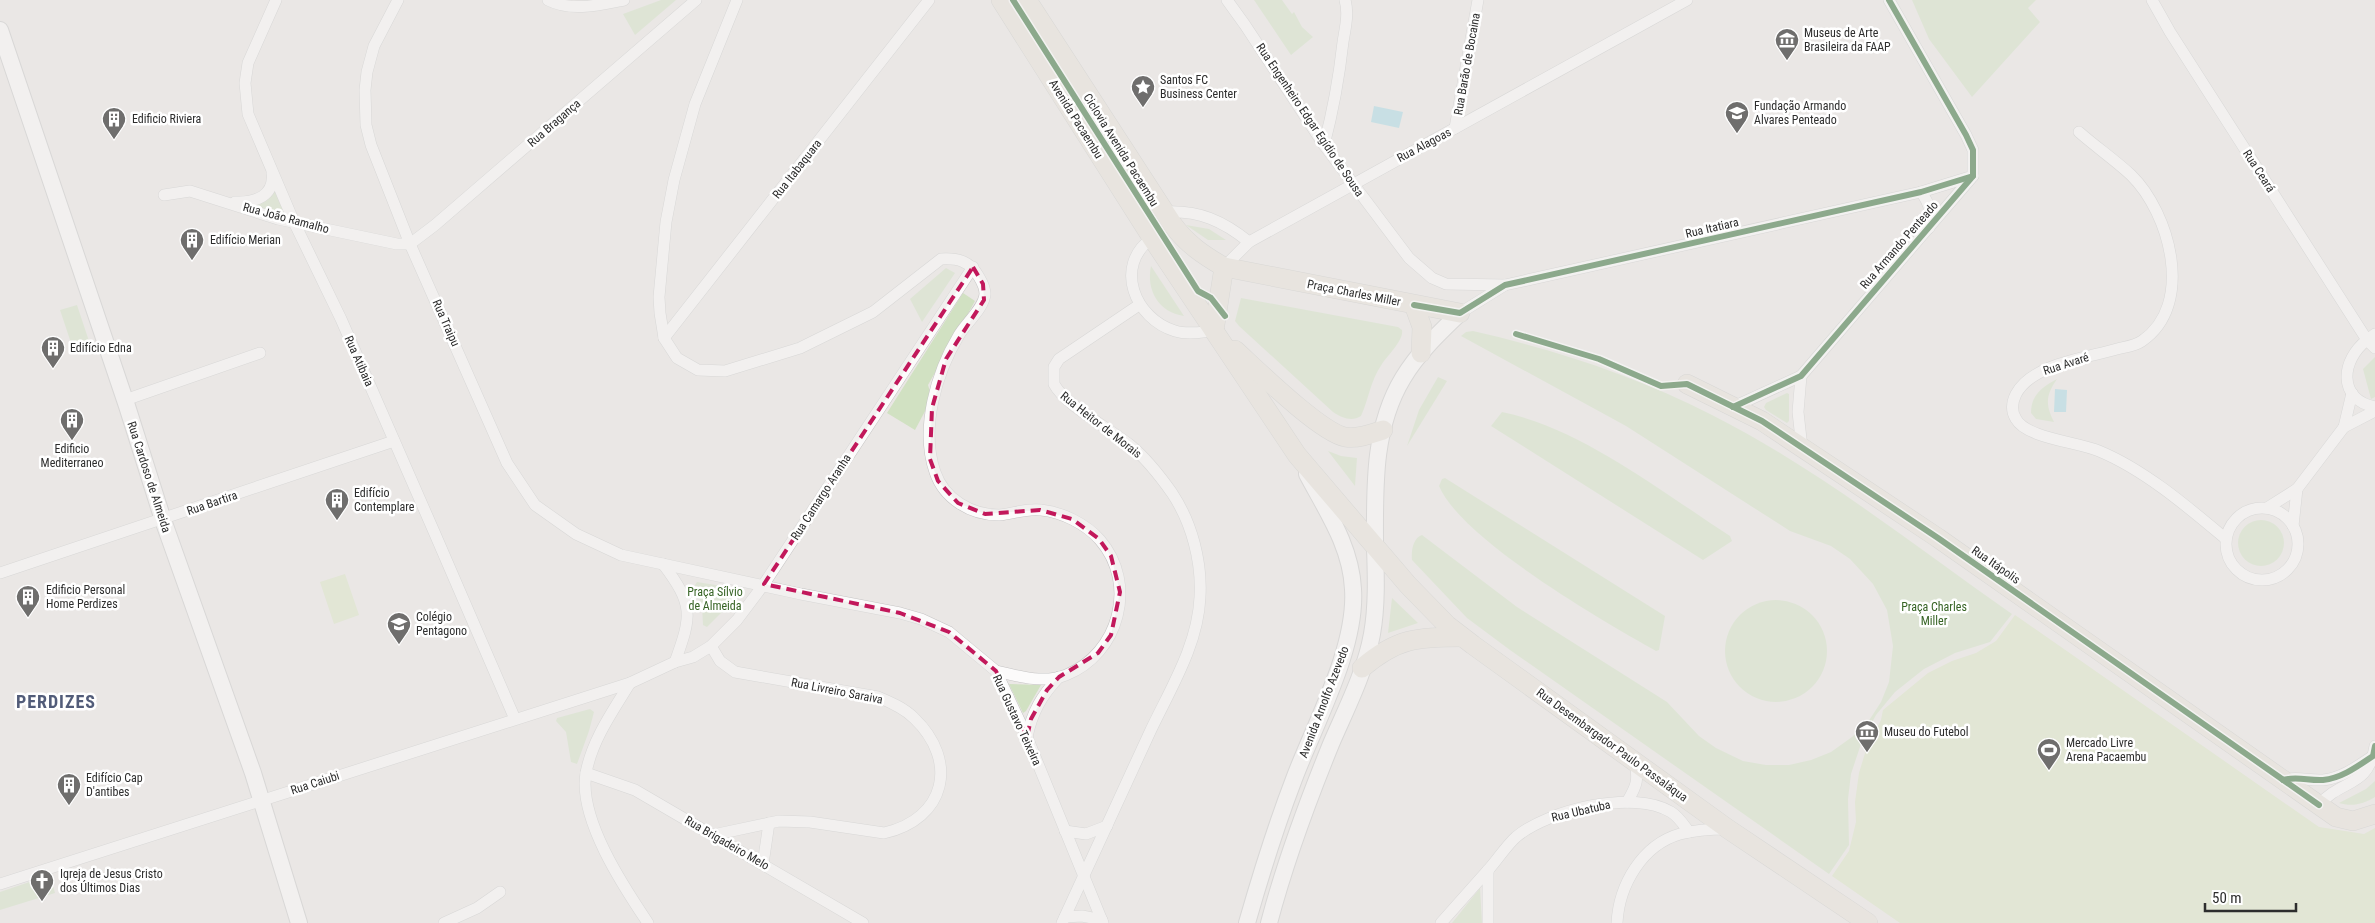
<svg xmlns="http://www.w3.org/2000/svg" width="2375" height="923" font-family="'Roboto Condensed',sans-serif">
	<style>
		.green { fill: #d1e1c2 }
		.pitch { fill: #d9e4c0 }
		.water { fill: #a1d6e2 }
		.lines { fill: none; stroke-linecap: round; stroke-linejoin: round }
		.street-casing { stroke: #c5c4c4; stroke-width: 12 }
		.secondary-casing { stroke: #c5c4c4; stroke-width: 18 }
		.primary-casing { stroke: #c6c4c3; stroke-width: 20 }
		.street { stroke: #fcfbfb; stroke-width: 11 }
		.secondary { stroke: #fcfbfb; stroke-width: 16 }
		.primary { stroke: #e6e1d7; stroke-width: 19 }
		.cycleway-casing { stroke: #fff; stroke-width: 9 }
		.cycleway { stroke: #1b5e20; stroke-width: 6 }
		.marked { fill: none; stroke: #c2185b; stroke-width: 4; stroke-dasharray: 10 6; stroke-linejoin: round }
		.labels { text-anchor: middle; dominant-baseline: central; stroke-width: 5; stroke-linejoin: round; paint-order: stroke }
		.poi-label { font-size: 12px; fill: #2d2d2d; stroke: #fff; text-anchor: start }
		.street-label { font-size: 12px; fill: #2d2d2d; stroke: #fff }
		.park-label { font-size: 12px; fill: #366324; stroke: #fff }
		.district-label { font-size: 18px; font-weight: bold; letter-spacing: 1px; fill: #525c79; stroke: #fff }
	</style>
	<rect width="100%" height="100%" fill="#eae7e5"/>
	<g class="green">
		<path d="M661,0H676L635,35L623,14Z"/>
		<path d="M1254,0H1282L1292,14L1294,12L1302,27L1313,37L1291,55Z"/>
		<path d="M1912,0H2036L2028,8L2040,22L1972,97L1929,39Z"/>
		<path d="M277,188L290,217L249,206Z"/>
		<path d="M1186,225L1209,229L1226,240H1208Z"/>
		<path d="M1151,266L1184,316C1158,312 1146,290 1151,266Z"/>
		<path d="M946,268L955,273L922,322L910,299Z"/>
		<path d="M963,293L975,301L928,385L932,398L915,430L887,413Z"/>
		<path d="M1241,298L1398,327L1402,330C1404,340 1388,355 1382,364C1370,381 1369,399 1361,416C1352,422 1342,418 1333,412L1239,326L1235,321Z"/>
		<path d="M77,305L89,341L72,346L60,310Z"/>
		<path d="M1473,331C1556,350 1636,376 1712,415C1817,468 1915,546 2012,614L1990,642L1955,653L1924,669L1895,692L1876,715L1862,741L1851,774L1848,799L1849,845L1829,874L1510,650L1467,618L1412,560C1411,551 1413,538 1422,535L1517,607L1667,702L1699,736L1716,748L1743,761L1766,765H1789L1811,760L1831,752L1852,737L1868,722L1881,702L1889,682L1893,646L1887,610L1873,584L1850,559L1831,546L1790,531L1626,426L1461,336L1466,332Z"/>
		<path d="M2375,357V397L2371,399L2363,369Z"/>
		<path d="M1438,377L1447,381L1407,446L1419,410Z"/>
		<path d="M2057,379C2046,395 2045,404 2054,422L2036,419L2031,413C2031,395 2042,387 2057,379Z"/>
		<path d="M1787,393L1789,394V421L1787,423L1766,410L1764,407L1766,403Z"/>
		<path d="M1502,412C1581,428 1662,492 1730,536L1732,541L1703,560L1491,426Z"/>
		<path d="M1328,451L1341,456L1357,458L1355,486Z"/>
		<path d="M1445,478L1665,616L1659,650L1656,651C1603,621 1462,540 1439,486L1442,479Z"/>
		<circle cx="2261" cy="543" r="23"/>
		<path d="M697,582L734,588L737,591L727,607L707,627L703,625L702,606L695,585Z"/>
		<path d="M1392,598L1418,623L1388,633Z"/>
		<circle cx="1776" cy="651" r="51"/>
		<path d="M1009,684L1041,685L1026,711L1023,713Z"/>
		<path d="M590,709L594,712L589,731L577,764L571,762L566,732L556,721L557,718Z"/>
		<path d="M2375,781V797C2364,804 2352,807 2339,803L2366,789Z"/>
		<path d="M50,875L55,893L0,910V892Z"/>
		<path d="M1480,888L1482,923H1452Z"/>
	</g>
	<g class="pitch">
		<path d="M345,574L359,615L334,624L320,582Z"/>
		<path d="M2015,615L2319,827L2364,834L2375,828V923H1900L1832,876L1849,851L1856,822L1855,802L1859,773L1866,750L1881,720L1883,710L1928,673L1952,661L1976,653L1996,641Z"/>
	</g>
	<g class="water">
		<path d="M1374,106L1403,112L1399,128L1371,122Z"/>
		<path d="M2055,389L2067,390L2066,412H2054Z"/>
	</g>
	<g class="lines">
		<g class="street-casing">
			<g id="street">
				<path d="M276,0L248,63L245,83L248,114L294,222L341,319L435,534L515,719"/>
				<path d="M398,0L374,46L367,72L365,90L366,125L371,145L410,244L507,463L535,505L576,534L621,555L801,594L900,613L921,619L949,632L996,671L1027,737L1103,923"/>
				<path d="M548,0C571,12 599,5 624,0"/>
				<path d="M737,0L695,104L674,180L666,222L659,297L660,313L664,338L677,358L698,370L725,371L800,348L873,312L941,259C958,258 970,261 979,277C982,282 985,288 985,294C984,308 966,323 959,335C936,373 920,429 935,472C944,499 971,515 999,515C1013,514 1026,508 1041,510C1062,512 1086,524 1100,540C1138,584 1119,654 1066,675C1044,684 1017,676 996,671"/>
				<path d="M1227,0L1245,25L1324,145L1409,258L1432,278L1446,284L1505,285"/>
				<path d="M2152,0L2170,32L2367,340L2375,334"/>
				<path d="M1455,128L1478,0"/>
				<path d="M2079,132C2096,147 2115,160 2131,175C2170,213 2195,305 2142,341C2135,346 2125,347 2117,349C2086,358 2032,364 2016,394C2012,402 2011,411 2016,419C2026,438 2078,442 2099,451C2145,470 2189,508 2226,539"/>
				<path d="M1324,145C1333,111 1339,78 1343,42C1345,29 1349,14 1345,0"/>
				<path d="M1921,192C1930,204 1932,214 1929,228"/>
				<path d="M164,195L190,191L278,219L397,244H410L435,225L696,0"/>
				<path d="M235,202C255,203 275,196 272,173"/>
				<path d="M1165,212C1199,210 1223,221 1249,242"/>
				<path d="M1152,238C1113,266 1135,319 1175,331C1188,335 1201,332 1214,331"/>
				<path d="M1224,267L1249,242L1687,0"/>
				<path d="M1460,313L1505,285L1921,192L1973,176"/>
				<path d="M664,338L929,0"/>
				<path d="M2375,348L2367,340C2341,360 2337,399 2375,407"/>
				<path d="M1801,376L1798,412L1802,448"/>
				<path d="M125,400L260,353"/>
				<path d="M1733,407L1801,376L1973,176V150L1966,135L1889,0"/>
				<path d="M2344,427L2375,411"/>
				<path d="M2267,508L2297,489L2344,427L2352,393"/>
				<circle cx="2262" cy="544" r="36"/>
				<path d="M2293,526L2297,489"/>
				<path d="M663,564C694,605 692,615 675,662"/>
				<path d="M0,573L394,441"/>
				<path d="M711,646L720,661L735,672L878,697C890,702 904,708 914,718C959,761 946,819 884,833L810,822L779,821L713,835"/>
				<path d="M630,683C613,711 592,740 586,773C578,818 623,886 648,923"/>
				<path d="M1027,737C1032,712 1042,695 1059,677"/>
				<path d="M586,773L635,790L863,923"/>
				<path d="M2283,780C2297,776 2309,781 2323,780C2342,778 2358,766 2373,756"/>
				<path d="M1627,802C1638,784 1638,780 1635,760"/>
				<path d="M2319,805C2342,778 2368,789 2375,746"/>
				<path d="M1065,831L1086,834L1107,826"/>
				<path d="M763,864L769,823"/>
				<path d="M0,884L630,683L675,662L693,657L711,646L737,620L764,584L973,267"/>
				<path d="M1065,917L1082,916L1102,920"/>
				<path d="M444,923L477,908L500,892"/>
				<path d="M1062,923C1091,860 1120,797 1149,734C1169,691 1198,646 1200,597C1202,562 1192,523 1172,493C1160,476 1147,459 1130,445C1110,429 1065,405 1054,384V367L1059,359L1139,305"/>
				<path d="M1441,923C1457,905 1473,887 1489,869C1498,859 1506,846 1516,837C1548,810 1634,789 1671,812C1679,817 1683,824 1689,832"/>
				<path d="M1488,923V870"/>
				<path d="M1617,923C1619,885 1642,845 1680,834C1695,830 1712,829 1727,829"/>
			</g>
		</g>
		<g class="secondary-casing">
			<g id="secondary">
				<path d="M0,30L127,406L163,520L253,773L299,923"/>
				<path d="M1247,923C1261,874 1276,826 1294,779C1315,723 1357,648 1353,589C1351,546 1326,510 1307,474"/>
				<path d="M1269,923C1285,862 1307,803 1331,744C1346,709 1365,673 1372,634C1377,606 1376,576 1375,547C1375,491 1372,429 1403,378C1418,353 1439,333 1460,313"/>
			</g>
		</g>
		<g class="primary-casing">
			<g id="primary">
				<path d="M1001,0L1152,238L1297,455L1408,585L1447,625L1473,645L1728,829L1868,923"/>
				<path d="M1027,0L1173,225C1187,244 1203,255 1224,267L1460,313"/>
				<path d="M1414,305L1422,327L1421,353"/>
				<path d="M1214,331L1224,267"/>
				<path d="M1235,350C1257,370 1320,432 1345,437C1358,439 1371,434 1383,430"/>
				<path d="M1687,384L1762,421L1938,538L2336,817L2353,821L2375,814"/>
				<path d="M1362,668C1397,638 1417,637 1462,637"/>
			</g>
		</g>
		<use href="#street" class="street"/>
		<use href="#secondary" class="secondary"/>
		<use href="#primary" class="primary"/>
		<g class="cycleway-casing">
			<g id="cycleway">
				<path d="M1013,0L1198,291L1211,298L1225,316"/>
				<path d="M1414,305L1460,313L1505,285L1921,192L1973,176"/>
				<path d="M1516,334L1599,359L1661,386L1687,384L1762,421L1938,538L2319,805"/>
				<path d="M1733,407L1801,376L1973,176V150L1966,135L1889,0"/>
				<path d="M2283,780C2297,776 2309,781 2323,780C2342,778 2358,766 2373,756L2375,746"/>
			</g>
		</g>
		<use href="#cycleway" class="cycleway"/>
	</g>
	<path d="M0 0H2375V923H0ZM973,267L983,284L984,300L946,359L932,408L930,459L938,481L958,503L985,514L1040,510L1072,519L1099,539L1111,556L1120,592L1111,635L1098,653L1059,677L1047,690L1031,719L1027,737L996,671L949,632L900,613L764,584Z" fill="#eae7e5" fill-opacity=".55" fill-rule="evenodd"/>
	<path class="marked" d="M973,267L983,284L984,300L946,359L932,408L930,459L938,481L958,503L985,514L1040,510L1072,519L1099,539L1111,556L1120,592L1111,635L1098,653L1059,677L1047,690L1031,719L1027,737L996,671L949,632L900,613L764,584Z"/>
	<defs>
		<g id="museum-pin" transform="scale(1.25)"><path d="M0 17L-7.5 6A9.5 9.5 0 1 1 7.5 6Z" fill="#6f6e6d" stroke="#fff"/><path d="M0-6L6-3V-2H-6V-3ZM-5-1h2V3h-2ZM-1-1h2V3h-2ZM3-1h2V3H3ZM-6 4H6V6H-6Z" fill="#fff"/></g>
		<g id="sight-pin" transform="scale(1.25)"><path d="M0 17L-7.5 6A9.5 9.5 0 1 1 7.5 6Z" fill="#6f6e6d" stroke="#fff"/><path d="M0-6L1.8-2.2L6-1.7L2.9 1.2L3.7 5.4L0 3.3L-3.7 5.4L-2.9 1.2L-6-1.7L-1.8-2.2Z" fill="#fff"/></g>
		<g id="university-pin" transform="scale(1.25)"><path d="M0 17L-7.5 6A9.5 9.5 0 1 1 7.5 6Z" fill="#6f6e6d" stroke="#fff"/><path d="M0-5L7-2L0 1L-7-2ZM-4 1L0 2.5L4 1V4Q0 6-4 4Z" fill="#fff"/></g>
		<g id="building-pin" transform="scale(1.25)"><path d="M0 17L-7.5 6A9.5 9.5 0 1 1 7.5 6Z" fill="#6f6e6d" stroke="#fff"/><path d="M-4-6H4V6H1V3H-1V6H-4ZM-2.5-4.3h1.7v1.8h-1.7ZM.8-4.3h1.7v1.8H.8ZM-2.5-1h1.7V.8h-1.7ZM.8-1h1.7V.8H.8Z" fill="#fff"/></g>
		<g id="school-pin" transform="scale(1.25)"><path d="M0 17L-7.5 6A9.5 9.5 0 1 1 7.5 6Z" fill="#6f6e6d" stroke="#fff"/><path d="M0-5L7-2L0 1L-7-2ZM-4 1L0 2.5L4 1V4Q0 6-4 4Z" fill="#fff"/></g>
		<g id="stadium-pin" transform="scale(1.25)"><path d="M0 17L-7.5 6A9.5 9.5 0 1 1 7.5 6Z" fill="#6f6e6d" stroke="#fff"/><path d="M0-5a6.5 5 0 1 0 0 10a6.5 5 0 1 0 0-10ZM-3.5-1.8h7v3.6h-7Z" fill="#fff"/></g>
		<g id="church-pin" transform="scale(1.25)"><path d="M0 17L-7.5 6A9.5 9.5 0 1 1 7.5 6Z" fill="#6f6e6d" stroke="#fff"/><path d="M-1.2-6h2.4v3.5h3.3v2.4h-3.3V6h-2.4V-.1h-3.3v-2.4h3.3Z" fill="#fff"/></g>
	</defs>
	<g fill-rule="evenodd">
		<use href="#museum-pin" x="1787" y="40"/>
		<use href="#sight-pin" x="1143" y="87"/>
		<use href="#university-pin" x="1737" y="113"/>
		<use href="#building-pin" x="114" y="119"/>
		<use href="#building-pin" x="192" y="240"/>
		<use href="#building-pin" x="53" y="348"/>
		<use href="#building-pin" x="72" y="420"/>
		<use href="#building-pin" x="337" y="500"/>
		<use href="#building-pin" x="28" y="597"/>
		<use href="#school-pin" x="399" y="624"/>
		<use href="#museum-pin" x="1867" y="732"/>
		<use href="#stadium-pin" x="2049" y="750"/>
		<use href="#building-pin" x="69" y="785"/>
		<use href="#church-pin" x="42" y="881"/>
	</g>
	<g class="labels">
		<g class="poi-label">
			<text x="1804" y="33">Museus de Arte<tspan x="1804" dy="14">Brasileira da FAAP</tspan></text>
			<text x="1160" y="80">Santos FC<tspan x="1160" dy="14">Business Center</tspan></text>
			<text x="1754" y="106">Fundação Armando<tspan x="1754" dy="14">Alvares Penteado</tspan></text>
			<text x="132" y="119">Edificio Riviera</text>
			<text x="210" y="240">Edifício Merian</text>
			<text x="70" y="348">Edifício Edna</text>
			<text x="72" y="449" text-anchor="middle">Edificio<tspan x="72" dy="14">Mediterraneo</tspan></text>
			<text x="354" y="493">Edifício<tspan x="354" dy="14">Contemplare</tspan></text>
			<text x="46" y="590">Edificio Personal<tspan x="46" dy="14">Home Perdizes</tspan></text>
			<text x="416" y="617">Colégio<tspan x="416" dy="14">Pentagono</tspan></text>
			<text x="1884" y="732">Museu do Futebol</text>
			<text x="2066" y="743">Mercado Livre<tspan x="2066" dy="14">Arena Pacaembu</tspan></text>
			<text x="86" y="778">Edifício Cap<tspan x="86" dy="14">D'antibes</tspan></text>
			<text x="60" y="874">Igreja de Jesus Cristo<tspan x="60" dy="14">dos Últimos Dias</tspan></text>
		</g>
		<g class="street-label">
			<text transform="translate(1467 64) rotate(-80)">Rua Barão de Bocaina</text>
			<text transform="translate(1076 119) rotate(58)">Avenida Pacaembu</text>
			<text transform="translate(1310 120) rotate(56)">Rua Engenheiro Edgar Egídio de Sousa</text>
			<text transform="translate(554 123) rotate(-41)">Rua Bragança</text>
			<text transform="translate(1424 145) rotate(-28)">Rua Alagoas</text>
			<text transform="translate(1121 150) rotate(58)">Ciclovia Avenida Pacaembu</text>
			<text transform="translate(797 169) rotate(-52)">Rua Itabaquara</text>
			<text transform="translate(2259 171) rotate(57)">Rua Ceará</text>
			<text transform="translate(286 218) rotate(15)">Rua João Ramalho</text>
			<text transform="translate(1712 228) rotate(-13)">Rua Itatiara</text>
			<text transform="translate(1899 245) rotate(-49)">Rua Armando Penteado</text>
			<text transform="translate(1354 293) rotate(11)">Praça Charles Miller</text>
			<text transform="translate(446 323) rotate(66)">Rua Traipu</text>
			<text transform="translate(359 361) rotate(66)">Rua Atibaia</text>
			<text transform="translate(2066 364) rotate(-18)">Rua Avaré</text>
			<text transform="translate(1101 425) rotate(38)">Rua Heitor de Morais</text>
			<text transform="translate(149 477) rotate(72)">Rua Cardoso de Almeida</text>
			<text transform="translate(821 497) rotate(-57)">Rua Camargo Aranha</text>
			<text transform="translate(212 503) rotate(-19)">Rua Bartira</text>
			<text transform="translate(1996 565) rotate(35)">Rua Itápolis</text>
			<text transform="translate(837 691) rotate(11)">Rua Livreiro Saraiva</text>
			<text transform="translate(1324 702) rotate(-69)">Avenida Arnolfo Azevedo</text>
			<text transform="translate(1017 720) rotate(65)">Rua Gustavo Teixeira</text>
			<text transform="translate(1612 745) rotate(36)">Rua Desembargador Paulo Passaláqua</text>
			<text transform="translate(315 783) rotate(-18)">Rua Caiubi</text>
			<text transform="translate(1581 811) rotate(-13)">Rua Ubatuba</text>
			<text transform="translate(727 843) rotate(30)">Rua Brigadeiro Melo</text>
		</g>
		<g class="park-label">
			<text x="715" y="592">Praça Sílvio<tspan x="715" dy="14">de Almeida</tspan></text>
			<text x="1934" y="607">Praça Charles<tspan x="1934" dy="14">Miller</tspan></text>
		</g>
		<g class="district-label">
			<text x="56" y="701">PERDIZES</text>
		</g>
	</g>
	<path d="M2205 903v8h91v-8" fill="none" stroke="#2d2d2d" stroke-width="2.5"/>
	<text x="2212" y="903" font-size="15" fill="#2d2d2d" stroke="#ffffff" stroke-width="4" paint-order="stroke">50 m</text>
</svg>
